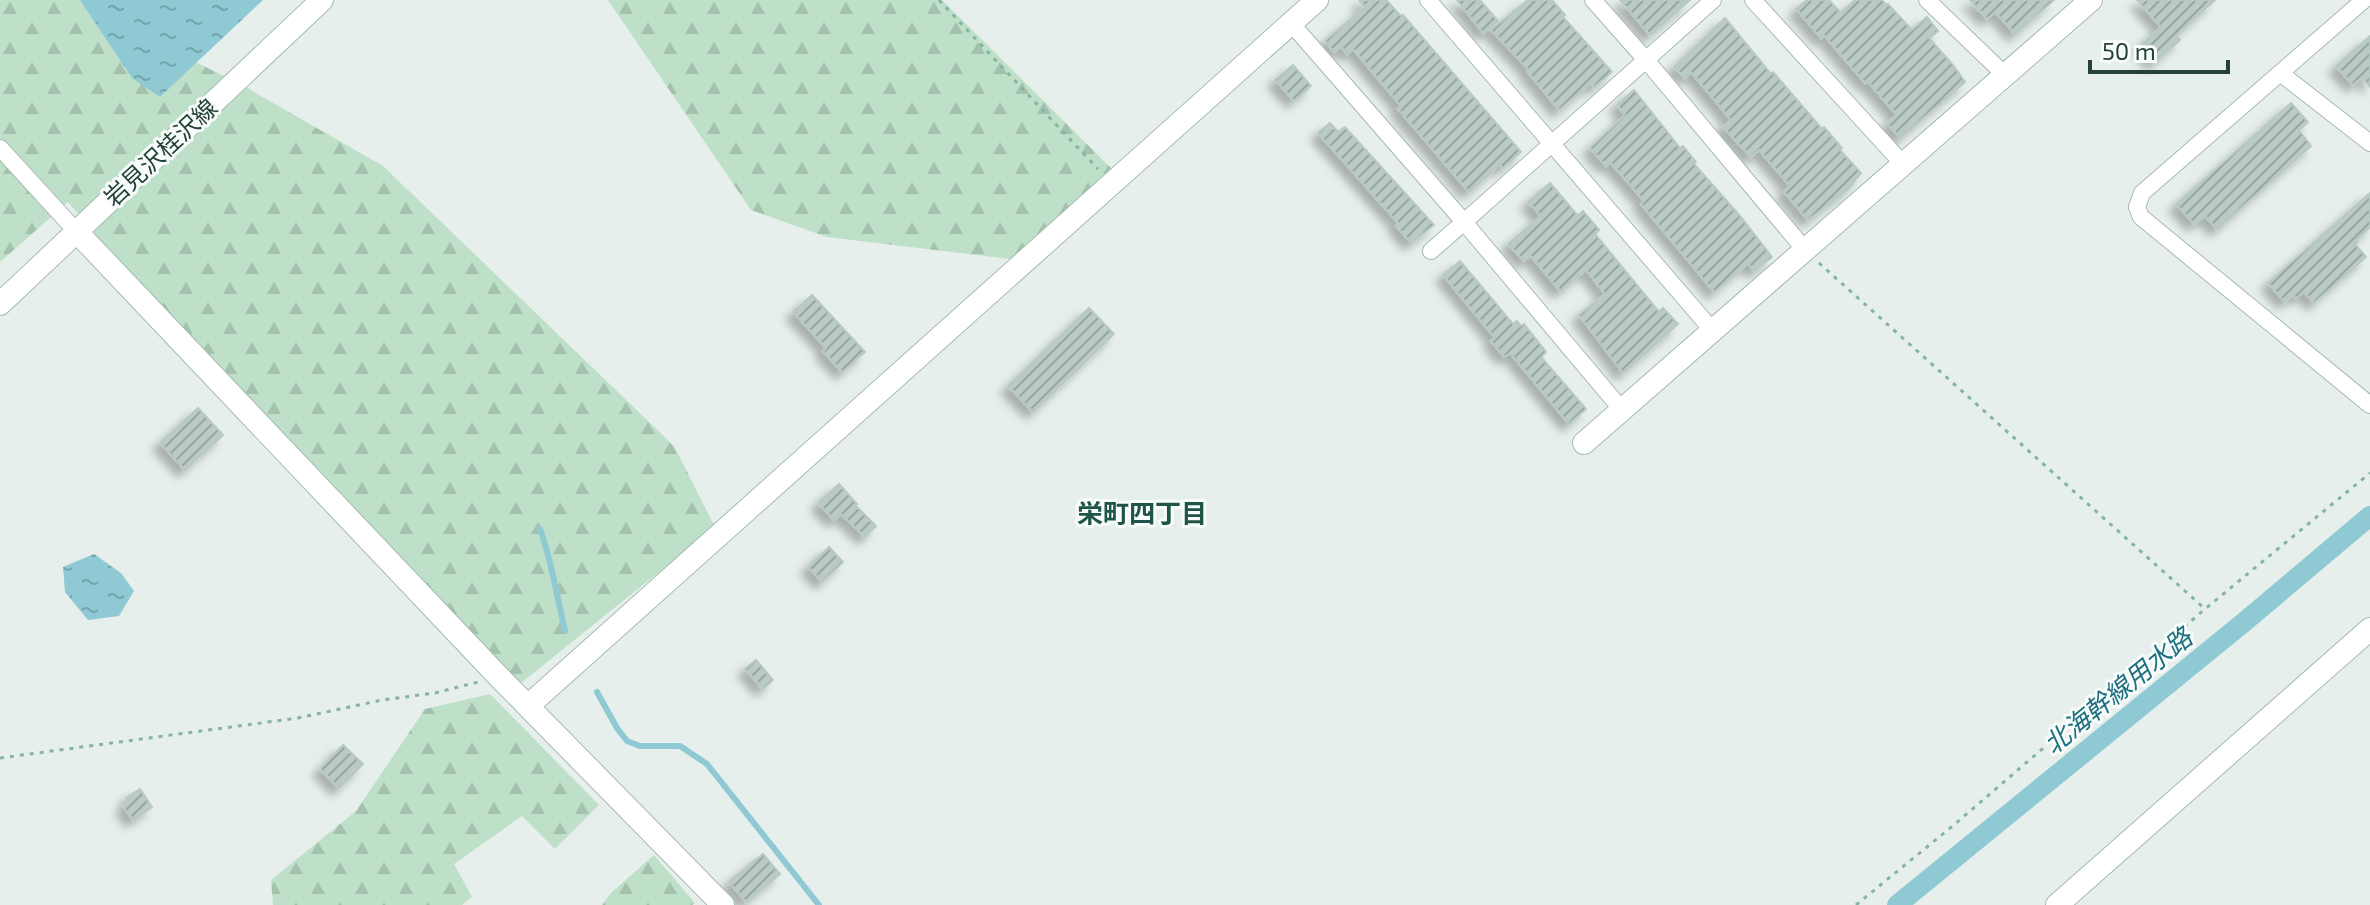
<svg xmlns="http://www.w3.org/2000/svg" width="2370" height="905" font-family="'Exo 2','Noto Sans JP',sans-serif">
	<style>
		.forest { fill: url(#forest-firs) }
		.water { fill: url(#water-ripples) }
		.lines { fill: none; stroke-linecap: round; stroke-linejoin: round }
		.stream { stroke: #8ec9d4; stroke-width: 6 }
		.canal { stroke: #8ec9d4; stroke-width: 20 }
		.building { fill: url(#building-hatch); stroke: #b8c9c2; stroke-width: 2; filter: url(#shadow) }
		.street-casing { stroke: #a8b8b2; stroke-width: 18 }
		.secondary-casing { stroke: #a4bbb3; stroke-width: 24 }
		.path { stroke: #86b3a5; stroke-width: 3; stroke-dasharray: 4 6; stroke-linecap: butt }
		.street { stroke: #fff; stroke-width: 16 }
		.secondary { stroke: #fff; stroke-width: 22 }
		.labels { text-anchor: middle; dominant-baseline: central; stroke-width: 6; stroke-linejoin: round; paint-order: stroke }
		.street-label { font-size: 24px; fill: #24423a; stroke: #f7fbf9 }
		.neighbourhood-label { font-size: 26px; font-weight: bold; fill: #1f5548; stroke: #f7fbf9 }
		.water-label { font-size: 26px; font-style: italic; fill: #1c6f80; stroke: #f7fbf9 }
	</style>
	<defs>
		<pattern id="forest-firs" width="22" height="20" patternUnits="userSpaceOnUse" patternTransform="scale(2)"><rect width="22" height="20" fill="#bfe0c8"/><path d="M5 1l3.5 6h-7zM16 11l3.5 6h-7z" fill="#a4c1ad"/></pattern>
		<pattern id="water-ripples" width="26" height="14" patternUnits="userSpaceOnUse" patternTransform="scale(2)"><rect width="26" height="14" fill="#8ec9d4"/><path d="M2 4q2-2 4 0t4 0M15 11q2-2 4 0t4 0" fill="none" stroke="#74a5ad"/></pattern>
		<pattern id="building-hatch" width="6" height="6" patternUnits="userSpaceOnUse" patternTransform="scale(2)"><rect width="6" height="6" fill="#bbcac4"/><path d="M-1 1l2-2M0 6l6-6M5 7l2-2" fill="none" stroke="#98a6a0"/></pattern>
		<filter id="shadow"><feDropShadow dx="-7" dy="7" stdDeviation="4" flood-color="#0004"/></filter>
	</defs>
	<rect width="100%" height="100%" fill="#e6efeb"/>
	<g class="forest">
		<path d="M0,0H107L121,25L242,85L383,166L674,446L715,527L516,687L413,602L68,202L0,262Z"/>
		<path d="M608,0H942L1111,168L1018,260L827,237L751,210Z"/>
		<path d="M490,694L599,805L555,849L522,816L454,864L472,897L462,905H273L271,880L356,811L425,709Z"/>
		<path d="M654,855L695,903L692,905H602L611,893Z"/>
	</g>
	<g class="water">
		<path d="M80,0H263L160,97L132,78Z"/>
		<path d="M94,554L121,573L134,591L119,616L88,620L65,592L63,567Z"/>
	</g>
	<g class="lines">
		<g class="stream">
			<path d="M540,529C552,562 557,597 565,631"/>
			<path d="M597,692L617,728L627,741L640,746H680L707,764L819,905"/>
		</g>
		<path class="canal" d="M1897,905L2243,623L2370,516"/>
	</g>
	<g class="building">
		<path d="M1359,0H1386L1401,16L1403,15L1521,152L1503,168L1500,164L1469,192L1398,109L1401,106L1353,49L1347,54L1341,47L1334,52L1325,41L1365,7Z"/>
		<path d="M1457,0H1480L1498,21L1483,33Z"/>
		<path d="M1528,0H1552L1565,15L1563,17L1612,72L1594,87L1591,83L1559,110L1527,71L1528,69L1491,30Z"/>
		<path d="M1620,0H1690L1650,35Z"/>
		<path d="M1807,0H1829L1841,13L1855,0H1882L1886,5L1888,4L1912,30L1927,17L1938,31L1929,38L1953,65L1965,82L1900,138L1887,123L1897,115L1867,81L1865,83L1824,35L1821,38L1796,9Z"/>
		<path d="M1970,0H2054L2015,34L1995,12L1987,19Z"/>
		<path d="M2137,0H2215L2176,35L2180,40L2154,63L2140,46L2161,27Z"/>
		<path d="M1725,18L1771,74L1773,72L1822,129L1824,127L1842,148L1840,150L1861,173L1847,190L1808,220L1784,192L1790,186L1759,150L1751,157L1723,127L1731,120L1691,72L1685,78L1674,67Z"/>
		<path d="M2370,36V87L2362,77L2353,85L2336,66Z"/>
		<path d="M1293,65L1311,86L1294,101L1275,80Z"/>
		<path d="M1634,90L1680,148L1683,146L1696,162L1694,164L1740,216L1772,257L1754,271L1748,263L1714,292L1641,204L1644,201L1610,162L1606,166L1590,148L1625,115L1617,105Z"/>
		<path d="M2291,103L2308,122L2299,130L2311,146L2217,229L2205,216L2194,224L2176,204Z"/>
		<path d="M1330,123L1338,132L1345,127L1434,225L1411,243L1396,226L1399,224L1318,133Z"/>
		<path d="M1550,183L1578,216L1583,211L1599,230L1595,234L1659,312L1663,308L1678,324L1623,373L1579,315L1605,294L1586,270L1560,291L1531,256L1524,261L1508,244L1541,216L1528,202Z"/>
		<path d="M2370,193V227L2356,240L2358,242L2355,244L2366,257L2314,303L2304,292L2296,298L2292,295L2285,302L2268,283Z"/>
		<path d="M1460,261L1513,324L1517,321L1521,326L1524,324L1546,352L1541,357L1586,409L1569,424L1510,353L1504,357L1491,341L1495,338L1443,275Z"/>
		<path d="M812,295L865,352L842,372L823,351L826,348L793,312Z"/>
		<path d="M1089,308L1114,334L1033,412L1008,386Z"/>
		<path d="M198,408L223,435L185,470L160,443Z"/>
		<path d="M839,484L857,504L855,505L876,526L865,537L841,514L834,520L818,503Z"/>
		<path d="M829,547L843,562L822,582L808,567Z"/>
		<path d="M756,660L773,680L763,689L745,669Z"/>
		<path d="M343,745L363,764L339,788L320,769Z"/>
		<path d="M140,789L152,807L133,820L123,806L129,803L126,798Z"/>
		<path d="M763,854L780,874L746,902L729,882Z"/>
	</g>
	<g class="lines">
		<g class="street-casing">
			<g id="street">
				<path d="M1428,0L1713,331"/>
				<path d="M1593,0L1646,60L1805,250"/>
				<path d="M1753,0L1903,164"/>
				<path d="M1927,0L2005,75"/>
				<path d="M2364,0L2142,193L2137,207L2141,217L2370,405"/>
				<path d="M1291,23L1464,222L1431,251"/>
				<path d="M2280,73L2370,143"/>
				<path d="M0,148L76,231"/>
				<path d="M1622,410L1464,222L1713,0"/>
			</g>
		</g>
		<g class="secondary-casing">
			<g id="secondary">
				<path d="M76,231L499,677L723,905"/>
				<path d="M0,304L322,0"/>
				<path d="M1584,443L2091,0"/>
				<path d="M529,705L1317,0"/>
				<path d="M2057,905L2370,629"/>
			</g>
		</g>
		<g class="path">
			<path d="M939,0L1098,169"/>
			<path d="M1819,263L2204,608"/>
			<path d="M0,758L298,718L382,700L435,693L478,682"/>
			<path d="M1856,905L1955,824L2205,609L2370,473"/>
		</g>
		<use href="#street" class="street"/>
		<use href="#secondary" class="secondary"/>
	</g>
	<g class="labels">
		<g class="street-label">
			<text transform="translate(160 152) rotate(-43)">岩見沢桂沢線</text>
		</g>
		<g class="neighbourhood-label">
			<text x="1142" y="512">栄町四丁目</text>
		</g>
		<g class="water-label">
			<text transform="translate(2117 690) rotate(-39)">北海幹線用水路</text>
		</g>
	</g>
	<path d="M2090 60v12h138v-12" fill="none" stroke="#24423a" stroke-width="4"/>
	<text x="2102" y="60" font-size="24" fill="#24423a" stroke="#f7fbf9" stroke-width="6" paint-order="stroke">50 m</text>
</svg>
